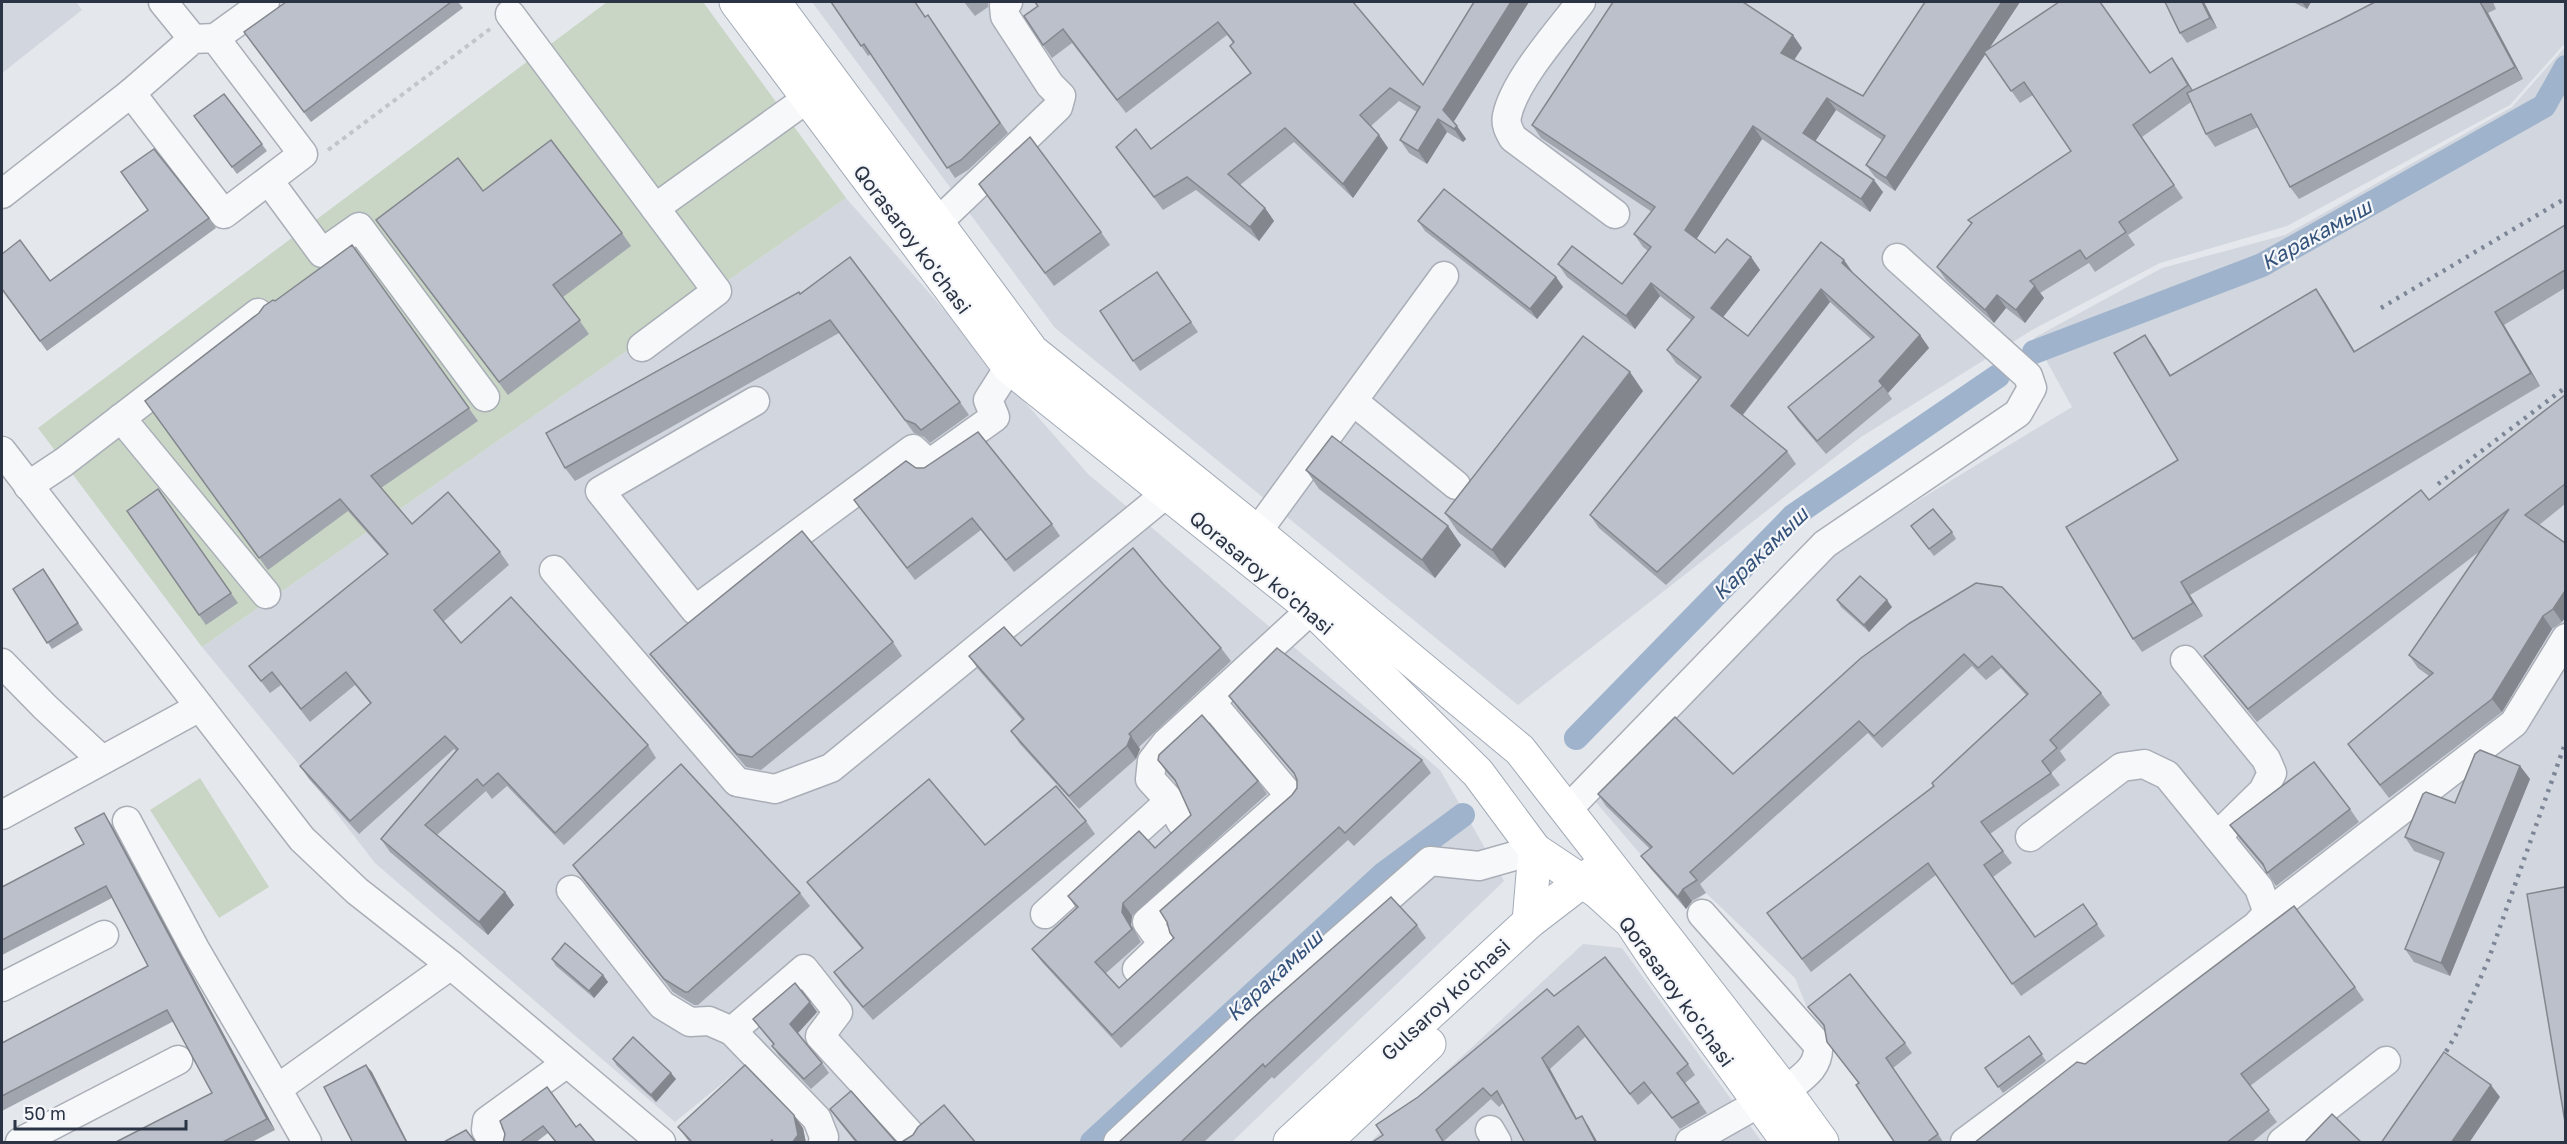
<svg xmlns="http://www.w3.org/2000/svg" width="2567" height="1144" font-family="'Golos Text',sans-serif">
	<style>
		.built { fill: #d2d6de }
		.green { fill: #c9d6c5 }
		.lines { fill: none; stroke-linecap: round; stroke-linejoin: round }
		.canal { stroke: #9fb4cc; stroke-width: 24 }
		.minor-casing { stroke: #a9aeb7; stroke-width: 31 }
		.major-casing { stroke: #a3abb8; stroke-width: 35 }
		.path { stroke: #c2c5cb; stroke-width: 4; stroke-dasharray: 4.5 4.5; stroke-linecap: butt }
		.minor { stroke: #f7f8fa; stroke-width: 28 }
		.major { stroke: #fff; stroke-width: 33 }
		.rail { stroke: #7d8696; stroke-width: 4.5; stroke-dasharray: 3 6; stroke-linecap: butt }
		.wall { fill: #a1a5ae }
		.shaded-wall { fill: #83868d }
		.building { fill: #bbc0ca; stroke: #83868d; stroke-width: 1.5 }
		.labels { text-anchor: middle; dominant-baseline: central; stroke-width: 4.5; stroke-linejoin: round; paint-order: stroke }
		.street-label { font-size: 20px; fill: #2b3445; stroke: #f4f6f9 }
		.water-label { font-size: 21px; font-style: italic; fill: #34527a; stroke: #f4f6f9 }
	</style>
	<rect width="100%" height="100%" fill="#e4e7ec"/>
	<g class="built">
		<path d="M2,2H76L82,10L2,73Z"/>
		<path d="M812,2H2565L2566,42L2510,105L2287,226L2160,263L2032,330L1861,437L1518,705L1055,328Z"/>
		<path d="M2565,47V1142H1898L1806,1005L1795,978L1706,893L1687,909L1595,801L1822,559L2072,407L2034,338L2162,268L2285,235L2512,107Z"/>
		<path d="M846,198L1088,474L1440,770L1504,881L1232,1142H827L751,1060L675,1122L375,863L293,757L202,647Z"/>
		<path d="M1583,944L1622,948L1762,1142H1370Z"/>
	</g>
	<g class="green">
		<path d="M607,2H703L846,198L202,647L38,428Z"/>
		<path d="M200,778L269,887L219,918L150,810Z"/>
	</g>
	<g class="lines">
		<g class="canal">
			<path d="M2034,352L2262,265L2544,106L2566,67"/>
			<path d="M1576,738L1793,516L1998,376"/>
			<path d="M1092,1142L1382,875L1463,815"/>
		</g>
		<g class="minor-casing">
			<g id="minor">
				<path d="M163,2L193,39"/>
				<path d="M1581,2C1559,31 1514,81 1507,116C1505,124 1509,131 1513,138L1615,214"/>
				<path d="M510,14L717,291L642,347"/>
				<path d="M215,38L303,154L224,214L131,93L193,39L215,38L265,2"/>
				<path d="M269,181L322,253L359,227L485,397"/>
				<path d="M2,194L131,93"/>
				<path d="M655,208L808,98"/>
				<path d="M937,223L1058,107L1061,96L1050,85L1005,16L1004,6L1008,2"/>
				<path d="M755,401L600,491L695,610L913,449L929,464L995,417L988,400L1009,367"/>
				<path d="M1353,401L1456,485"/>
				<path d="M121,418L266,594"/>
				<path d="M2,451L302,839L357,891L451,965L661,1142"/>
				<path d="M28,486L64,462L258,313"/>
				<path d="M1257,532L1444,276"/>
				<path d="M554,570L737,782L775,789L831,768L1167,493L1181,478"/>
				<path d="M2185,660L2266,759L2272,773L2263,791L2217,836"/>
				<path d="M2,663L45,707L102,760"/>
				<path d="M1566,811L1825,544L2018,413L2032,388L2028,376L1897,258"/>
				<path d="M2,815L198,708"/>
				<path d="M127,821L195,949L277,1089"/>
				<path d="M1181,822L1170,801L1150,779L1152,761L1166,743L1312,609"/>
				<path d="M571,890L662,1005L690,1022L709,1021L732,1031L817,1119L824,1137L823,1142"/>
				<path d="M2268,913L2514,723L2566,638"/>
				<path d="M1045,914L1170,801"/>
				<path d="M1702,914L1818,1045C1820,1068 1801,1078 1785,1091"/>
				<path d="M1137,969L1163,944L1147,922L1290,796L1211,702"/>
				<path d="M2,987L104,935"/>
				<path d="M732,1031L804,969L838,1012L820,1036L909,1133"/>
				<path d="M1490,1130L1497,1142"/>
				<path d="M20,1142L178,1060"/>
				<path d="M307,1142L277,1089L451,965"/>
				<path d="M494,1142L486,1130L487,1121L567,1063"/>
				<path d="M1118,1142L1251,1018L1430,861L1479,866L1535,850"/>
				<path d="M1690,1142L1759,1103"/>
				<path d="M1965,1142L2256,926L2268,913L2259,888L2167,775L2144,764L2122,767L2030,837"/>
				<path d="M2282,1142L2386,1061"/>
			</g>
		</g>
		<g class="major-casing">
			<g id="major">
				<path d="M736,2L1009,367L1312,609L1478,773L1535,850L1598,892L1631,922L1663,970L1788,1142"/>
				<path d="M774,2L1032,351L1257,532L1520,750L1785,1091L1822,1142"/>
				<path d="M1529,922L1535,850"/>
				<path d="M1290,1142L1529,922L1598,869"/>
				<path d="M1325,1142L1429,1044"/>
			</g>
		</g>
		<path class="path" d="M328,150L490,29"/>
		<use href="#minor" class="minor"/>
		<use href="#major" class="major"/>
		<g class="rail">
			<path d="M2381,308L2566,198"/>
			<path d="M2438,484L2566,387"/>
			<path d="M2437,1067L2457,1033L2489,958L2566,741"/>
		</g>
	</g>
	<g class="wall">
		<path d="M286,2H458L463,8L311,122L251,42Z"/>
		<path d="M831,2L925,17L928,15L1008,133L968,170L955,178L871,54L868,56Z"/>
		<path d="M964,2H988V7L975,16Z"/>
		<path d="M1034,2H1353L1423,85L1474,2H1529L1453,121L1466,139L1463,142L1447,132L1427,164L1409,153L1400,140L1417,112L1399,101L1371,126L1379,135L1388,148L1353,198L1294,142L1240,185L1265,208L1274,221L1259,241L1196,190L1163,210L1116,147L1151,149L1250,73L1230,46L1233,43L1227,35L1126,113L1072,43L1052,58L1043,45L1037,6Z"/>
		<path d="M2020,2L1988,50L2150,73L2172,58L2193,90L2340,20L2375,2H2493L2496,9L2488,13L2523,79L2299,199L2290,187L2258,127L2215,147L2206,134L2191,102L2142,137L2183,198L2128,235L2135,245L2095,272L2089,263L2040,293L2044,298L2025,323L2006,308L1994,323L1946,280L1937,267L1971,224L1968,220L2071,151L2033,95L2020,103L1985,54L1895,191L1875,177L1866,165L1882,140L1836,110L1815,141L1883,192L1870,212L1762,139L1696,239L1715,253L1751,257L1760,270L1723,317L1748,336L1844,260L1853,273L1920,335L1929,348L1888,393L1892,399L1826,454L1797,420L1788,407L1871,339L1830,302L1743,415L1787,451L1796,464L1666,585L1599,528L1590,515L1699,381L1676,363L1667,350L1691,320L1660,296L1635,329L1567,277L1558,264L1622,284L1648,251L1643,247L1634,234L1652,212L1541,138L1532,125L1802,48L1794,60L1863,96Z"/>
		<path d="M2165,2H2204L2217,28L2187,43L2180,33Z"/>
		<path d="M2293,2H2311L2307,9Z"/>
		<path d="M224,94L267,151L237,174L194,116Z"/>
		<path d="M979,184L1101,232L1110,245L1054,286Z"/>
		<path d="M483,191L622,233L631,246L563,297L589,334L508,395L376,220Z"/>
		<path d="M209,218L216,228L47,351L2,290L50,281Z"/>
		<path d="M1418,221L1556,277L1563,287L1537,319L1425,231Z"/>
		<path d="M2565,225V288L2504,325L2540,386L2190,595L2203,616L2142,652L2133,639L2178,460L2154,348L2170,375L2325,302L2355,352Z"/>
		<path d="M352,245L478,421L381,488L412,524L500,552L509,565L443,622L461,643L648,745L656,758L564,845L507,786L492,799L486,791L437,835L505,892L514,905L488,935L390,852L381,839L456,751L454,749L359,834L309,779L300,766L370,703L355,685L310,722L281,685L270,693L249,666L387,555L348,511L268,570L145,401Z"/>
		<path d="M1157,272L1198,332L1140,371L1100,311Z"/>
		<path d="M800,294L960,402L969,415L930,443L924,437L914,433L839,333L575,481L565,468Z"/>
		<path d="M1643,391L1505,568L1458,532L1445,513Z"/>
		<path d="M2565,395V504L2539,525L2562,622L2552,629L2502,712L2389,798L2348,744L2429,676L2418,668L2409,655L2480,551L2257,722L2214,669L2204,656L2429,500Z"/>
		<path d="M916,468L1052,524L1060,536L1014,572L981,530L915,580L854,500Z"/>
		<path d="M1306,470L1448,526L1461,545L1435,578L1319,489Z"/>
		<path d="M158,489L238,603L206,625L127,511Z"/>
		<path d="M1911,526L1952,532L1956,539L1934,556Z"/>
		<path d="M43,569L83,630L52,649L13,589Z"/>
		<path d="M1163,584L1221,648L1231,661L1139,747L1140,749L1136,759L1079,809L1020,744L1011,731L1022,720L978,669L969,656L1021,646Z"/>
		<path d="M1837,600L1892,607L1869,632L1841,607Z"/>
		<path d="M1910,623L2101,693L2110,705L2060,751L2066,760L2051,773L2060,785L1990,834L2012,863L1993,877L2035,937L2083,904L2105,936L2021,996L1936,875L1811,972L1767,913L1934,786L2026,695L2001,668L1986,680L1972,666L1882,748L1868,733L1700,884L1706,893L1692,901L1686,909L1650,868L1641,856L1650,849L1606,806L1598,794L1733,774Z"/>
		<path d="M893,642L902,656L761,770L746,767L660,667L650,654Z"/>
		<path d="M1229,696L1422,760L1431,773L1354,846L1348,840L1121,1048L1042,962L1032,949L1076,908L1068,896L1155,848L1191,815L1178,785L1167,773L1158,760L1258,781L1267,794L1132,916L1131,925L1141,942L1105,974L1119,988L1173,938L1170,933L1292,795L1297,788V780L1296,777L1238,709Z"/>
		<path d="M2520,766L2530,779L2450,976L2414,962L2405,949L2440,861L2414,851L2405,837L2455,803Z"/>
		<path d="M2350,809L2359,822L2276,886L2265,869L2239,838L2230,825Z"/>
		<path d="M1086,821L1095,834L873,1020L843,985L834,972L862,949L817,895L807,882L985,845Z"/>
		<path d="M111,824L275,1130L250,1143H114L212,1093L174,1021L2,1111V1043L148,966L112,898L2,955V887L84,844Z"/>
		<path d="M573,865L800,893L810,906L698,1005H694L673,992L582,878Z"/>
		<path d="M1417,925L1426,938L1274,1079L1272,1077L1203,1143H1118Z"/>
		<path d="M552,959L603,975L608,982L594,998L556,966Z"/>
		<path d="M2355,987L2364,1000L2250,1086L2277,1122L2251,1143H1974L2085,1064Z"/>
		<path d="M1554,996L1688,1064L1695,1075L1685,1083L1707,1113L1680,1129L1652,1093L1638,1105L1585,1037L1550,1069L1577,1119L1589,1127L1503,1103L1499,1107L1491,1099L1444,1141L1383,1135L1418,1097Z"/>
		<path d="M810,1002L817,1012L798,1033L822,1063L829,1073L811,1089L779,1056L772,1046L773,1044L753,1019Z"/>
		<path d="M1808,1007L1905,1043L1912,1053L1893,1068L1944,1143H1895L1859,1083L1827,1042L1824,1027Z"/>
		<path d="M2029,1036L2046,1061L2003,1093L1985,1068Z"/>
		<path d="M613,1059L676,1079L656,1102L617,1066Z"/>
		<path d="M830,1109L897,1143H856L837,1119Z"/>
		<path d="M500,1121L576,1127L596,1143H556L548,1133L535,1143H503L505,1134Z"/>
		<path d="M678,1127L803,1128L806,1143H690Z"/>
	</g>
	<g class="shaded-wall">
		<path d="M1511,2H1529L1453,123L1443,110Z"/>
		<path d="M2002,2H2020L1895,191L1886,178Z"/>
		<path d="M2202,2H2204L2217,28L2210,18Z"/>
		<path d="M2302,2H2311L2307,9Z"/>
		<path d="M2480,2L2488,13L2523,79L2515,67Z"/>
		<path d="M1793,35L1802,48L1790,66L1781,53Z"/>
		<path d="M2172,58L2181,71L2197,98L2188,85Z"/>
		<path d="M1827,98L1836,110L1812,146L1803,133Z"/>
		<path d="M1438,119L1447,132L1427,164L1418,151Z"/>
		<path d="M1457,126L1466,139L1463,142L1454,129Z"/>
		<path d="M1753,126L1762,139L1694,243L1685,230Z"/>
		<path d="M1379,135L1388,148L1353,198L1343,184Z"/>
		<path d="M1874,180L1883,192L1870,212L1861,199Z"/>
		<path d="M1265,208L1274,221L1259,241L1250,227Z"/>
		<path d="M1751,257L1760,270L1720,321L1711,308Z"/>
		<path d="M1844,260L1853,273L1842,263Z"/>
		<path d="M1556,277L1563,287L1537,319L1530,309Z"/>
		<path d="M1651,283L1660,296L1635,329L1626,316Z"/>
		<path d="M2035,286L2044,298L2025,323L2016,310Z"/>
		<path d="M1821,289L1830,302L1740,418L1731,406Z"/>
		<path d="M2316,289L2325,302L2363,365L2354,352Z"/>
		<path d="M1997,295L2006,308L1994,323L1985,310Z"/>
		<path d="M2495,312L2504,325L2540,386L2531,373Z"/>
		<path d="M1920,335L1929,348L1888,393L1879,381Z"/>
		<path d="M2145,335L2154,348L2179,389L2170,376Z"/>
		<path d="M1630,372L1643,391L1505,568L1492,550Z"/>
		<path d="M1448,526L1461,545L1435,578L1422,560Z"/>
		<path d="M2181,582L2190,595L2203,616L2193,603Z"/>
		<path d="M2565,591V618L2562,622L2553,609Z"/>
		<path d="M1887,600L1892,607L1869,632L1864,625Z"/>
		<path d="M2543,616L2552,629L2502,712L2492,699Z"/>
		<path d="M1131,736L1140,749L1136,759L1127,746Z"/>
		<path d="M2520,766L2530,779L2450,976L2441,963Z"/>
		<path d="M104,813L111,824L275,1130L267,1119Z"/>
		<path d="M1683,889L1692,901L1686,909L1678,897Z"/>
		<path d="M505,892L514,905L488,935L479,922Z"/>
		<path d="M1123,903L1132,916L1131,925L1141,942L1122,912Z"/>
		<path d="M603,975L608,982L594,998L589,991Z"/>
		<path d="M810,1002L817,1012L797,1034L790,1024Z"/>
		<path d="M1542,1058L1550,1069L1583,1130L1576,1119Z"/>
		<path d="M366,1065L372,1072L408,1143H407Z"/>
		<path d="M671,1073L676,1079L656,1102L651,1095Z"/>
		<path d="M2491,1085L2500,1097L2469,1143H2451Z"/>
		<path d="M794,1115L803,1128L806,1143H792Z"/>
		<path d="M1582,1116L1589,1127L1598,1143H1596Z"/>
	</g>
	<g class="building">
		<path d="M286,2H451L304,112L244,32Z"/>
		<path d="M831,2H915L925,17L928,15L1000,123L961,160L947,168L864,44L861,46Z"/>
		<path d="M1035,2H1353L1423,85L1474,2H1511L1443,110L1457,126L1454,129L1438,119L1418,151L1400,140L1420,107L1390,88L1360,115L1379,135L1343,184L1285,128L1228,174L1265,208L1250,227L1187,177L1154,197L1116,147L1136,129L1151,149L1251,73L1230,46L1234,42L1218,22L1117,100L1063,29L1043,45L1024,16L1038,6Z"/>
		<path d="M1613,2H1743L1793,35L1781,53L1863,96L1925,2H2002L1886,178L1866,165L1885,136L1827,98L1803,133L1874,180L1861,199L1753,126L1685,230L1715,253L1727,239L1751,257L1711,308L1748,336L1821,242L1844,260L1842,263L1920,335L1879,381L1883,386L1817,441L1788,407L1874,337L1821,289L1731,406L1787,451L1657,572L1590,515L1701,377L1667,350L1694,317L1651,283L1626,316L1558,264L1572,246L1622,284L1651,247L1634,234L1655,207L1532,125Z"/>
		<path d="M2059,2H2100L2150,73L2172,58L2188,85L2133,125L2174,185L2119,222L2126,232L2086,259L2080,250L2030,281L2035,286L2016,310L1997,295L1985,310L1937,267L1972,223L1968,220L2071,151L2024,82L2011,91L1984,52Z"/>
		<path d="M2165,2H2202L2210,18L2180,33Z"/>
		<path d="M2375,2H2480L2515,67L2290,187L2251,114L2206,134L2187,93L2340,20Z"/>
		<path d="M224,94L262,144L232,167L194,116Z"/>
		<path d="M1030,137L1101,232L1045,273L979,184Z"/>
		<path d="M551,140L622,233L553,285L580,320L499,382L376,220L458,158L483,191Z"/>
		<path d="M154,149L209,218L40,341L2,289V254L20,240L50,281L148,210L121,172Z"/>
		<path d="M1444,189L1556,277L1530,309L1418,221Z"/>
		<path d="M2565,225V270L2495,312L2531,373L2181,582L2193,603L2133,639L2066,527L2178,460L2114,353L2145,335L2170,376L2316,289L2354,352Z"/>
		<path d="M352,245L469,408L371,476L412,524L448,492L500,552L434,610L461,643L511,597L648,745L555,833L498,773L483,786L477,779L425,825L505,892L479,922L381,839L458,749L445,736L350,821L300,766L371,703L346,672L301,709L272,672L261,681L249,666L388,554L340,499L259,558L145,401L259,313L264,306L273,300L275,301Z"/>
		<path d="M850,257L960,402L921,430L915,424L905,420L830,320L565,468L546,433L799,292L800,294Z"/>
		<path d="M1157,272L1191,322L1133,361L1100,311Z"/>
		<path d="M1583,336L1630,372L1492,550L1445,513Z"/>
		<path d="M2565,395V484L2525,515L2565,543V591L2553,609L2543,616L2492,699L2380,785L2348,744L2433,673L2409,655L2509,509L2248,709L2204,656L2421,490L2429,500Z"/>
		<path d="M978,432L1052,524L1006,560L972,518L907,568L854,500L906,461L916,468H924Z"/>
		<path d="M1332,436L1448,526L1422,560L1306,470Z"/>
		<path d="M158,489L231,593L199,615L127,511Z"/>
		<path d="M1933,509L1952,532L1929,549L1911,526Z"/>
		<path d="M802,531L893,642L752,757L737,754L650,654Z"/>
		<path d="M1133,548L1163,584L1221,648L1129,734L1131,736L1127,746L1069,796L1011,731L1024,719L969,656L1004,627L1021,646Z"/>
		<path d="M43,569L78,623L47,643L13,589Z"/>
		<path d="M1860,576L1887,600L1864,625L1837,600Z"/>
		<path d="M1976,583L2002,587L2101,693L2050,740L2057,748L2042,761L2051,773L1981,822L2003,851L1984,865L2035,937L2083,904L2097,924L2012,984L1928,863L1802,959L1767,913L1934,786L1932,783L2028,694L1992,656L1978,668L1964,654L1874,736L1859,721L1690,872L1697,880L1683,889L1678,897L1641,856L1652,847L1598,794L1675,717L1733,774L1861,658L1910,623Z"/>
		<path d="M1277,648L1422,760L1345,833L1339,827L1112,1035L1032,949L1078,907L1068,896L1139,831L1155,848L1191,815L1175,780L1158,760L1159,755L1202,715L1258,781L1123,903L1122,912L1132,929L1095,962L1119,988L1174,938L1170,933L1167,922L1160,911L1292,795L1297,788V780L1294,773L1229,696Z"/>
		<path d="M2480,750L2520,766L2441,963L2405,949L2444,853L2405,837L2423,794L2426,792L2455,803L2475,754Z"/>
		<path d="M2314,762L2350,809L2267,873L2263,864L2230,825Z"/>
		<path d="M681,764L800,893L688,992H685L664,979L573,865Z"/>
		<path d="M929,779L985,845L1056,786L1086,821L863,1007L834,972L863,948L807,882Z"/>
		<path d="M104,813L267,1119L221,1143H114L212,1093L167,1010L2,1096V1043L148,966L106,886L2,940V887L84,844L75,828Z"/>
		<path d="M2565,887V1122L2527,894Z"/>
		<path d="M1391,897L1417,925L1265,1067L1263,1064L1180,1143H1118L1253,1018Z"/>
		<path d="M2294,906L2355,987L2241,1074L2269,1110L2226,1143H1974L2077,1062L2085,1064Z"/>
		<path d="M565,943L603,975L589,991L552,959Z"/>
		<path d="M1605,957L1688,1064L1677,1073L1699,1102L1672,1118L1644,1082L1630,1094L1578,1026L1542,1058L1576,1119L1582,1116L1596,1143H1525L1497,1091L1491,1096L1483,1088L1436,1130L1444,1143H1371L1383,1135L1376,1125L1418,1097L1547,989L1554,996Z"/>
		<path d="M1850,974L1905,1043L1886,1058L1938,1134L1926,1143H1895L1856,1085L1859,1083L1827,1042L1824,1025L1808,1007Z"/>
		<path d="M795,983L810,1002L790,1024L822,1063L804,1079L772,1046L774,1044L753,1019Z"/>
		<path d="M2029,1036L2042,1054L1998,1087L1985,1068Z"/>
		<path d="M633,1037L671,1073L651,1095L613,1059Z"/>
		<path d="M2444,1052L2491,1085L2451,1143H2381Z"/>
		<path d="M366,1065L407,1143H353L324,1087Z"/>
		<path d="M745,1065L794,1115L798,1135L792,1143H774L772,1140L769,1143H693L678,1127Z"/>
		<path d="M547,1087L576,1127L580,1124L596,1143H557L543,1126L519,1143H503L505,1134L500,1121Z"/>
		<path d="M851,1091L897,1143H858L830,1109Z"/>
		<path d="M944,1105L976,1143H900L913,1135L918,1127Z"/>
		<path d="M2332,1114L2362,1143H2304Z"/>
		<path d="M466,1130L476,1143H442Z"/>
	</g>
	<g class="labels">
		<g class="street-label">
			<text transform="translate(913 239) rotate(53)">Qorasaroy ko'chasi</text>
			<text transform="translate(1262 572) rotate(40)">Qorasaroy ko'chasi</text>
			<text transform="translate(1677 991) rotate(54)">Qorasaroy ko'chasi</text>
			<text transform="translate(1445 999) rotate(-43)">Gulsaroy ko'chasi</text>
		</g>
		<g class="water-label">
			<text transform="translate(2316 234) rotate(-29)">Каракамыш</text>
			<text transform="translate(1760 553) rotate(-44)">Каракамыш</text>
			<text transform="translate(1274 975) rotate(-43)">Каракамыш</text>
		</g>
	</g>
	<rect width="2567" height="1144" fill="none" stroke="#2b3445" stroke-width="6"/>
	<path d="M15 1120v9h171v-9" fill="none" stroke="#2b3445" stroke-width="3"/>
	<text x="24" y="1120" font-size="18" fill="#2b3445" stroke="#f4f6f9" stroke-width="4.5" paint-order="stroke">50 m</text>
</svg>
